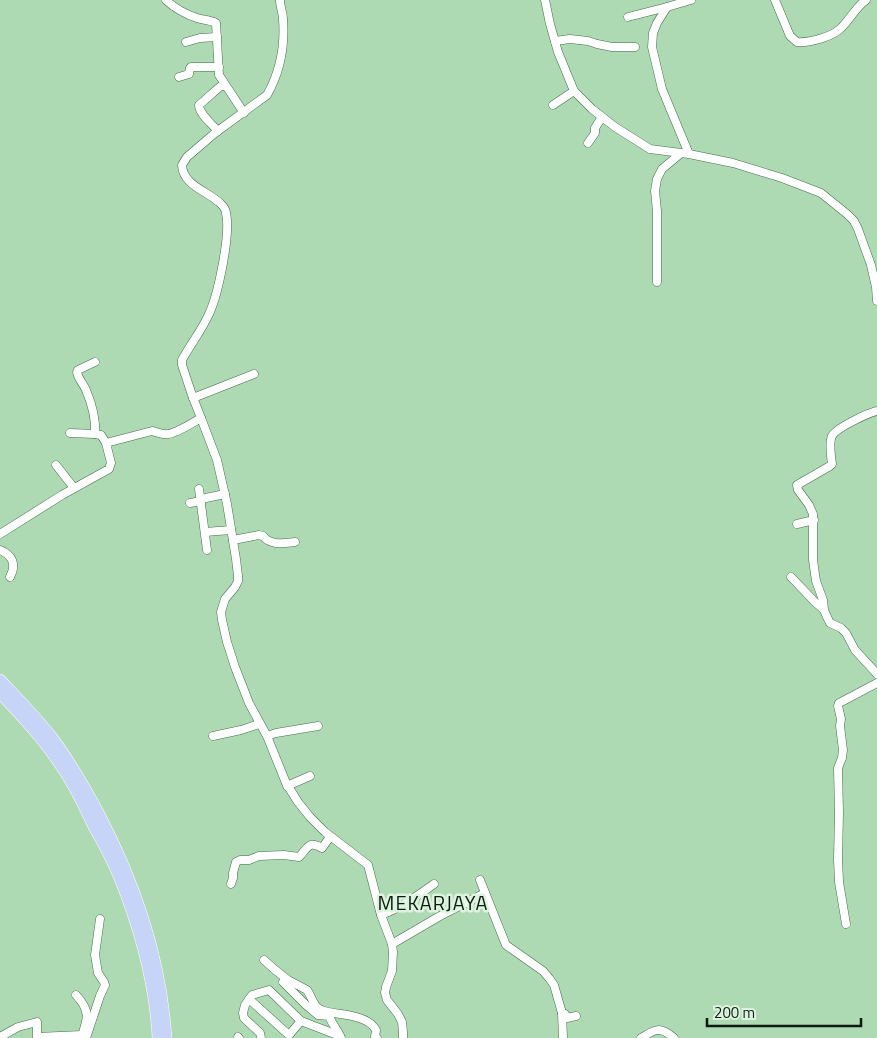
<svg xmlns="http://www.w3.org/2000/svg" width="877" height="1038" font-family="'Titillium Web',sans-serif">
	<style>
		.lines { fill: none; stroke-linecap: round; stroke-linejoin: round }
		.minor-casing { stroke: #466e4d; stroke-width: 9 }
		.highway-casing { stroke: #fff; stroke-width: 12 }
		.minor { stroke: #fff; stroke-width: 8 }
		.highway { stroke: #c6d4f7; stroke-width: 11 }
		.labels { text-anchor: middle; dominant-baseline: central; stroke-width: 5; stroke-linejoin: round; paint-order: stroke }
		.quarter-label { font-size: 20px; letter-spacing: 1px; fill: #0c1d0f; stroke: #ddf3df }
	</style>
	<rect width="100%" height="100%" fill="#add9b3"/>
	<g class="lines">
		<g class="minor-casing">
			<g id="minor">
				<path d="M166,0C174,8 187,15 197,18C203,20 210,20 216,23L219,75L244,113"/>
				<path d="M545,0L550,24L558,52L574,91L592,109L615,127L650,149L689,154L733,163L782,178L821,193L847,214L854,221L858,229L871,265L876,287L877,301"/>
				<path d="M775,0L790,36L797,42C809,43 833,37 842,27C850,19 856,7 866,0"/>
				<path d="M628,17L667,7"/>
				<path d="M555,41L570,39L588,41L597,44L612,47H635"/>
				<path d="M186,42L200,38L217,37"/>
				<path d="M179,77L189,74L190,68L191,67H219"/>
				<path d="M553,105L574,91"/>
				<path d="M218,131C212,124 199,114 199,105C203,102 219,87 221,86C222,86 224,86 225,86"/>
				<path d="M588,143L595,133V128L602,117"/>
				<path d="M689,154L662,89L652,47L653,33L657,23L667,7L691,0"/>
				<path d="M657,282V211L655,191L657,179L662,169L680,154"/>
				<path d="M95,362L78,370L77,372C78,379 83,383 86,390C92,404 96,419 95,434L101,435L106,443"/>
				<path d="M193,398L254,374"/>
				<path d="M877,411C868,413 836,428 832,436C829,442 831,457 832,464L830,466L797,485L798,490L809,505L813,514V560L816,581L823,600L824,610L827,617L830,623L841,628L846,633L855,650L877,674"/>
				<path d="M201,418L192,395L182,365V360C190,345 202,330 209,314C218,295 231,234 226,213C226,210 223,206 221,204C208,191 183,186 182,165L187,157L215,133L267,95C280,72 285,45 283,19C283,13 280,7 280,0"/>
				<path d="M70,433L95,434"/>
				<path d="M56,465L74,488"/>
				<path d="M199,489L207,550"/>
				<path d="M201,499L225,494"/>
				<path d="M190,503L201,501"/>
				<path d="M797,524L814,520"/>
				<path d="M205,532L231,530"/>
				<path d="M0,534L62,495L109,469L111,463L106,443L152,431C157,432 162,435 168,434C177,433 192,423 201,418L217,460L227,504L236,559L238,576V581L235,587L225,599L221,612L222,620L227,642L235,667L249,703L267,736L286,783L298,802L310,817L325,832L368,865L381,915L392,944L393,952L392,971L386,987L385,993L387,1000L398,1014L402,1022L403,1032V1038"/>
				<path d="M233,540L259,535L263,536C271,546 284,543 295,542"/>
				<path d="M0,550C12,555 17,564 10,577"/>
				<path d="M791,577L815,602L824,610"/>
				<path d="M213,736L241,730L259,724"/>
				<path d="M267,736L276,733L318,726"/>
				<path d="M287,786L310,776"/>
				<path d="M480,880L506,945L543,971L549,978L554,985L562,1013"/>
				<path d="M231,884L233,878V873L236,862L240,860H249L259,856L284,855L299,857C308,848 308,840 322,848L330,837"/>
				<path d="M381,915C401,908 417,896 434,884"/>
				<path d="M846,924L839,882L838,859L839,813L838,768L842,758L843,750L840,726L841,719L838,706L839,703L843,701L877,683"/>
				<path d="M392,944L440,916L485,893"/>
				<path d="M264,960L274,969L288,980L307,990C310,994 314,1005 317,1007C325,1017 365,1010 376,1030L375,1037L377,1038"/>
				<path d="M283,982L306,1005L318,1015L329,1016C332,1024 337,1029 340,1036"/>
				<path d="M76,995C91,1011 88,1019 81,1038"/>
				<path d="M249,999L289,1035L301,1021"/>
				<path d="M0,1037L18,1027L37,1022V1037L82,1035"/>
				<path d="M238,1037L239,1038"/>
				<path d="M86,1038L100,996L105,985L104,982L98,973L95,955L100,919"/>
				<path d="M261,1038L260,1033L244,1018L243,1013L245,1005L252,995L269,990L301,1021L340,1036L341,1038"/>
				<path d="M563,1038L562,1013L565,1014L567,1018L576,1016"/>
				<path d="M641,1038C655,1029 660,1026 674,1038"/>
			</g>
		</g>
		<g class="highway-casing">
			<g id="highway">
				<path d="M0,680C18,699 37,718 53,739C71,763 85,788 99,814C136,885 161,958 166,1038"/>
				<path d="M0,693C27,721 54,751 73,785C81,799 88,814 95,829C104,844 112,860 119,876C140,928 155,982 158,1038"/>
			</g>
		</g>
		<use href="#minor" class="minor"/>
		<use href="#highway" class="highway"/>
	</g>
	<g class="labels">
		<g class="quarter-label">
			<text x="433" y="902">MEKARJAYA</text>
		</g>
	</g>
	<path d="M707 1018v8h154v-8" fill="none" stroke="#0c1d0f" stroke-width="2.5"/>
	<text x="714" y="1018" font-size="15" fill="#0c1d0f" stroke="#ddf3df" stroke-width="4" paint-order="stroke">200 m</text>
</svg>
